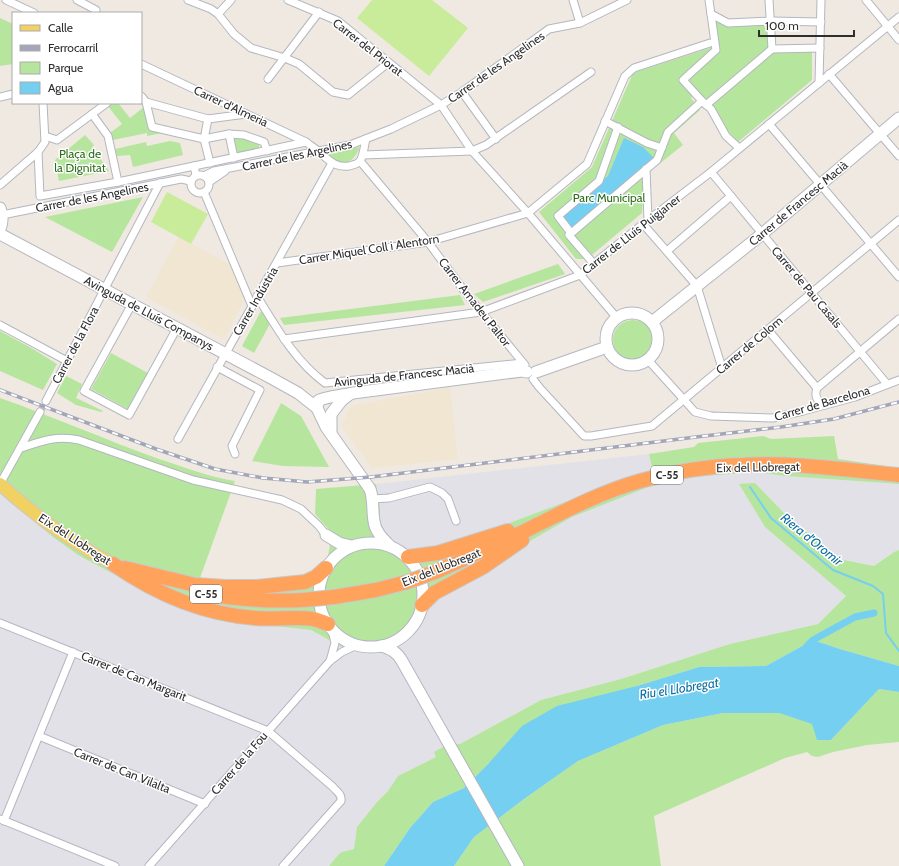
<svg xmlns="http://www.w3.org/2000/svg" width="899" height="866" font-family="Cabin,sans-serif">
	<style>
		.industrial { fill: #e3e1e8 }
		.education { fill: #f0e6d1 }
		.green { fill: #b6e59e }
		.pitch { fill: #c9ec9a }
		.water { fill: #75cff0 }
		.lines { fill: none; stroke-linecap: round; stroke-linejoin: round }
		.stream { stroke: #75cff0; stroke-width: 2 }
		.canal { stroke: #75cff0; stroke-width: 7 }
		.street-tunnel { stroke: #c8c4bd; stroke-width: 7; stroke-dasharray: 7 3.5; stroke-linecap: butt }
		.street-casing { stroke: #b4b7c1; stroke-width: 9 }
		.secondary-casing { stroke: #b4b7c1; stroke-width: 13 }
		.primary-casing { stroke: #c9c9c9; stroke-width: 14 }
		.highway-casing { stroke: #c9c9c9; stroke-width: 16 }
		.street { stroke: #fff; stroke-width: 7 }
		.secondary { stroke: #fff; stroke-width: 11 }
		.primary { stroke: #f2d163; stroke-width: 12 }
		.highway { stroke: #ffa35c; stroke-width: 14 }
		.rail-casing { stroke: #a3a6b8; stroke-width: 3.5 }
		.rail { stroke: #fff; stroke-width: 2; stroke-dasharray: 6; stroke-linecap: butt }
		.highway-bridge-casing { stroke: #c9c9c9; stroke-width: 16; stroke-linecap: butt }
		.highway-bridge { stroke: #ffa35c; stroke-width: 14 }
		.labels { text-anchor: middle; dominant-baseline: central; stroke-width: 3; stroke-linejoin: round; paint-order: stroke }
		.shield { fill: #fff; stroke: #6d6d6d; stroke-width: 1 }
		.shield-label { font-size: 11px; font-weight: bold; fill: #2e2e2e }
		.street-label { font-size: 12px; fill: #2e2e2e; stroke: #fff }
		.park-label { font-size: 12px; fill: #2c6e1b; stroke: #fff }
		.water-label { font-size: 13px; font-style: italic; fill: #0d6fa3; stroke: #fff }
	</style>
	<rect width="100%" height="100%" fill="#efe9e1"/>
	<g class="industrial">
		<path d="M649,454L653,472L613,484L467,539L437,547L410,550L389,539L380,525V508L376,484Z"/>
		<path d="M756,472L786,476L899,484V550L894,552L874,566L839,559L787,516L755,483L810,565L846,596L818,624L730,644L621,679L541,700L460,744L446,745L436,757L398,776L388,791L377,802L357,827L354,849L342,852L338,855L329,866H0V493L53,537L78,555L132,584L266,625L311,630L342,647L437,596L572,517L656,484L689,477Z"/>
	</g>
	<g class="education">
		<path d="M179,237L231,265L245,298L224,339L146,297Z"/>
		<path d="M450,387L458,459L372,468L342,426L351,406Z"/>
	</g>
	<g class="green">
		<path d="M708,15L726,22L767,23L768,48L812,47V80L738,142L695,94L691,98L700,110L674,133L683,145L644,176L642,213L587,259H576L539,212L592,167L633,73L713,47Z"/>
		<path d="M0,18L13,24V64L0,66Z"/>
		<path d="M109,103H118L130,118L144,107L151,129L162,131V133L147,136V133L113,140L110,133L122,124L107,105Z"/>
		<path d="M85,135L94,145L92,147L109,171L59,181L55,160Z"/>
		<path d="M236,137L249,139L259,143V149L236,155L233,142Z"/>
		<path d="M170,141L180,143L183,155L133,167L130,155L117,156L115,149L146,142L147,146Z"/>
		<path d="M360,147C357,155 349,167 338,162C334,160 330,157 327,154Z"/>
		<path d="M143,197L112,252L45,217Z"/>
		<path d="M558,264L565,274L483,302L474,294Z"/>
		<path d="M460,295L465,305L284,325L280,318Z"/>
		<path d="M261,311L271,322L254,353L242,346Z"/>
		<circle cx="633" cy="340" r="20"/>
		<path d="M0,331L33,349L57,364L43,390L0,371Z"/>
		<path d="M111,353L148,373L128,409L91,389Z"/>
		<path d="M66,376L82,384L76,398L103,411L101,412L76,405L57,393Z"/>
		<path d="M0,398C54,417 106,440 159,459C184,467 209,477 235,481L200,578L237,582L311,575L328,556L332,533L315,514L316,489L376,484L380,508V525L389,539L410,550L437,547L467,539L613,484L653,472L649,454L694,447L698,443L763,436L771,439L834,436L838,459L899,468V484L786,476L756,472L689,477L656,484L572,517L532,540L501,559L437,596L412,636L395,648L366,653L342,647L311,630L266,625L132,584L78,555L53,537L0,493Z"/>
		<path d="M281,403L301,416L329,467L283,466L252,461Z"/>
		<path d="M755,483L787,516L839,559L874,566L894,552L899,550V666L840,649L813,640L766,666L699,667L637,686L489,763L464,788L433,802L410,828L384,866H329L338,855L342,852L354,849L357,827L377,802L388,791L398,776L436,757L434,752L447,745L460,744L541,700L621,679L730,644L818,624L846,596L765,527L739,484Z"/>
		<path d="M879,689L899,692V742L867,745L833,752L818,757L812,756L807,752L785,758L654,816L661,866H454L474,837L524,799L578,761L663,725L723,713H779L813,724L831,740Z"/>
	</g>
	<g class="pitch">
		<path d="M372,0H432L468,28L429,76L357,18Z"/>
		<path d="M167,192L208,214L191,244L151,222Z"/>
	</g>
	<g class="water">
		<path d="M624,138L643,147L654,158L586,217L571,228L562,216L608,176Z"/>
		<path d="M813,640L840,649L899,666V692L879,689L831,740H817L812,724L779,713H723L663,725L578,761L524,799L474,837L454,866H384L410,828L433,802L464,788L489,763L522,726L557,706L637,686L699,667L766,666Z"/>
	</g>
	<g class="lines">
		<path class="stream" d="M750,487L771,518L833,570L873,586L883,594L886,633L899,651"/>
		<path class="canal" d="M807,646L813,640L855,617L874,613"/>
		<path class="street-tunnel" d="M40,412L46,401"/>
		<g class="street-casing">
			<g id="street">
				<path d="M6,0L34,13"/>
				<path d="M77,0L96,10"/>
				<path d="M188,0L211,9L218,14L234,34L251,48L285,58L299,64L333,92L348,95L388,63"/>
				<path d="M288,0L338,21L441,105L472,151L528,213L617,318"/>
				<path d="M573,0L580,23"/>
				<path d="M709,0L716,50L683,80L702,101L711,109L726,136L739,148"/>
				<path d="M769,0L772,49"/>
				<path d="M866,0L899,40"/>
				<path d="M218,14L231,0"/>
				<path d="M711,14L728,23L771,21L821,22"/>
				<path d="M141,64L306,142C311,146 315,148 319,152C329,160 335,168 349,166C353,165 358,164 360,161C364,155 364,146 366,139"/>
				<path d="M829,74L899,156"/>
				<path d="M268,79L319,12"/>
				<path d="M819,83L821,0"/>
				<path d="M462,92L496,139"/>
				<path d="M141,96L146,102L208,119L246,114"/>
				<path d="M0,97L13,94"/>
				<path d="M146,102L152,127L204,139L229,134L244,135L264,142L267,151"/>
				<path d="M706,105L772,49L820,48"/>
				<path d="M92,114L108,136L118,182"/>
				<path d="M208,119L204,139L210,163"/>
				<path d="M605,121L647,143L662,148"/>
				<path d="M769,124L899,277"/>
				<path d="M229,134L234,158"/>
				<path d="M45,136L57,140L107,103"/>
				<path d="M38,152L40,196L118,182L194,166"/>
				<path d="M363,155L472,151L486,145L591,72"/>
				<path d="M360,161L428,242L468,296L525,365"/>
				<path d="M646,169L648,220"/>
				<path d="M711,172L887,384"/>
				<circle cx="200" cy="184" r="9"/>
				<path d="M196,175L194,166L306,142"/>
				<path d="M204,176L214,171L350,145L391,129L441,105L462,92L549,29L580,23L627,0"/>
				<path d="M209,182L225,171"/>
				<path d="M0,185L38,152L45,142L43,103"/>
				<path d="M204,192L252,306"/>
				<path d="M2,215L181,179L191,181"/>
				<path d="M643,224L697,286L722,368"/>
				<path d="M571,233L558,216L599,181L618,127"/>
				<path d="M667,251L731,196"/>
				<path d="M277,263L428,242L528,213L587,164L625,76L634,68L710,43"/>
				<path d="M594,264L569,235L657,160L668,132L702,101"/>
				<path d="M257,296C276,327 295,361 325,383L523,363"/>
				<path d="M132,304L84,391L129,415L177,328"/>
				<path d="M0,325L67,361"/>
				<path d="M768,330L817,388"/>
				<path d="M284,339L481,312L580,275L643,224L711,172L899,17"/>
				<path d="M648,360L695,412L711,416L773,418L803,411L855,397L899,380"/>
				<path d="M217,367L260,390L232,446L235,454"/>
				<path d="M533,379L539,387L584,436H591L652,426L899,220"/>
				<path d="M46,401L160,183"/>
				<path d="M825,405C817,402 814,396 817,388L899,319"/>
				<path d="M178,439C229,347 281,256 332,163"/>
				<path d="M21,448C41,441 58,435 79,440L193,480L282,500L301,509L319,526L326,535"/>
				<path d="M0,484L40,412"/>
				<path d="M373,499L389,498L430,487L442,493L448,499L456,521"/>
				<path d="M0,623L268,731L333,787C337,792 342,794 341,801L283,866"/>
				<path d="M330,661L335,643L332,630"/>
				<path d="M39,736L205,804"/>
				<path d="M0,819L115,866"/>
				<path d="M4,821L73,652"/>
				<path d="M149,866L330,661L342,652L357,645"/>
			</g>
		</g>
		<g class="secondary-casing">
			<g id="secondary">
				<path d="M0,208C3,216 3,222 0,229"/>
				<path d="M0,234L271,378L298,393L317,408"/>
				<circle cx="632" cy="339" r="26"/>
				<path d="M652,322L762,234L899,118"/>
				<path d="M536,372L607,347"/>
				<path d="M331,433V414L342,400L350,394"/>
				<path d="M326,535L339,543L351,546"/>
				<circle cx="371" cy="595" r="52"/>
				<path d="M389,545C382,538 375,531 374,521C372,510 374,500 370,489L326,427L317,408L318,401C323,397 345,395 353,393L522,371L527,372"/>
				<path d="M381,646C391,649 397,652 402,661L518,866"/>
			</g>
		</g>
		<g class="primary-casing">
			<path id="primary" d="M0,484C34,515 72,543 113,564"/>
		</g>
		<g class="highway-casing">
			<g id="highway">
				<path d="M408,557L438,553L508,531"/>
				<path d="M113,564C156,594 202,614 255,618C273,620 297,616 313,619C318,620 323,622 328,624"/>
				<path d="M125,568L195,585L226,587H257L305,582L316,577L326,568"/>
				<path d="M435,572C467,558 498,544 529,529C565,511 601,492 640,481C673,472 708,466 742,465C794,462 847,470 899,475"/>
				<path d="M200,593C234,599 269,602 303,600"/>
				<path d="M334,597L376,590L407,582"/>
				<path d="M422,605L434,593L483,567L522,540"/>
			</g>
		</g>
		<use href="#street" class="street"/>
		<use href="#secondary" class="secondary"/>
		<use href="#primary" class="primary"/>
		<use href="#highway" class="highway"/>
		<g class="rail-casing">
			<path id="rail" d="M0,390L156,449L215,469L263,478L307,482L371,477L696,437L781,427L834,419L899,402"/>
		</g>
		<use href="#rail" class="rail"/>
		<g class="highway-bridge-casing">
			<g id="highway-bridge">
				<path d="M407,582L435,572"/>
				<path d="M303,600L334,597"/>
			</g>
		</g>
		<use href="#highway-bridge" class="highway-bridge"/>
	</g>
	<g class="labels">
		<g class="shield">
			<rect x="651" y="466" width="32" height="18" rx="3"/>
			<rect x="190" y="585" width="32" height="18" rx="3"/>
		</g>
		<g class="shield-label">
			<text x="667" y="475">C-55</text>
			<text x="206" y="594">C-55</text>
		</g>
		<g class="street-label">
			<text transform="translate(368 47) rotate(38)">Carrer del Priorat</text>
			<text transform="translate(496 67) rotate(-35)">Carrer de les Angelines</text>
			<text transform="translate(231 106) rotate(25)">Carrer d'Almeria</text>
			<text transform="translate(297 155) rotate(-12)">Carrer de les Argelines</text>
			<text transform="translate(92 197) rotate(-11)">Carrer de les Angelines</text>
			<text transform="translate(798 203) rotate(-40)">Carrer de Francesc Macià</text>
			<text transform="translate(631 234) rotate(-38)">Carrer de Lluís Puigjaner</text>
			<text transform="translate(369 249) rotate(-9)">Carrer Miquel Coll i Alentorn</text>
			<text transform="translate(807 287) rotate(50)">Carrer de Pau Casals</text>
			<text transform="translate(255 301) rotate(-60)">Carrer Indústria</text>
			<text transform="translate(475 302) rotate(52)">Carrer Amadeu Paltor</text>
			<text transform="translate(149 313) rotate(28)">Avinguda de Lluís Companys</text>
			<text transform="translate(75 345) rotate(-62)">Carrer de la Flora</text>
			<text transform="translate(749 345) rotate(-40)">Carrer de Colom</text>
			<text transform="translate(404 375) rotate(-6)">Avinguda de Francesc Macià</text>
			<text transform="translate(822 403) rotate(-16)">Carrer de Barcelona</text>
			<text transform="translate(758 467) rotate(-1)">Eix del Llobregat</text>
			<text transform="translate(75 539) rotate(33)">Eix del Llobregat</text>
			<text transform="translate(441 567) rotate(-22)">Eix del Llobregat</text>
			<text transform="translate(134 676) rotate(22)">Carrer de Can Margarit</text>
			<text transform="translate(239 763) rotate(-49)">Carrer de la Fou</text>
			<text transform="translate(122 770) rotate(22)">Carrer de Can Vilalta</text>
		</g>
		<g class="park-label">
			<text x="80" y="153">Plaça de<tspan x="80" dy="14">la Dignitat</tspan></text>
			<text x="609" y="197">Parc Municipal</text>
		</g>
		<g class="water-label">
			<text transform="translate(812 539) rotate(39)">Riera d'Oromir</text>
			<text transform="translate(679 688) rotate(-9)">Riu el Llobregat</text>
		</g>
	</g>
	<rect x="12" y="12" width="130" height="92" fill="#ffffff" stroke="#ababab"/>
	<rect x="20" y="25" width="20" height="6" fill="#f2d163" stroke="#ababab"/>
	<text x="48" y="32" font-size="12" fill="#2e2e2e">Calle</text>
	<rect x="20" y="45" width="20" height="6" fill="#a3a6b8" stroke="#ababab"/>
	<text x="48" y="52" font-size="12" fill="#2e2e2e">Ferrocarril</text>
	<rect x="20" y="62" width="20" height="12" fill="#b6e59e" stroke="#ababab"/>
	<text x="48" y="72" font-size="12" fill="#2e2e2e">Parque</text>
	<rect x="20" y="82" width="20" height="12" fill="#75cff0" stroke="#ababab"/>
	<text x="48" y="92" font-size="12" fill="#2e2e2e">Agua</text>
	<path d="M759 30v6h95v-6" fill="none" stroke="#2e2e2e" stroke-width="2"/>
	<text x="765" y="30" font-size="12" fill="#2e2e2e" stroke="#ffffff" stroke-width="3" paint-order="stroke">100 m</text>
</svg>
